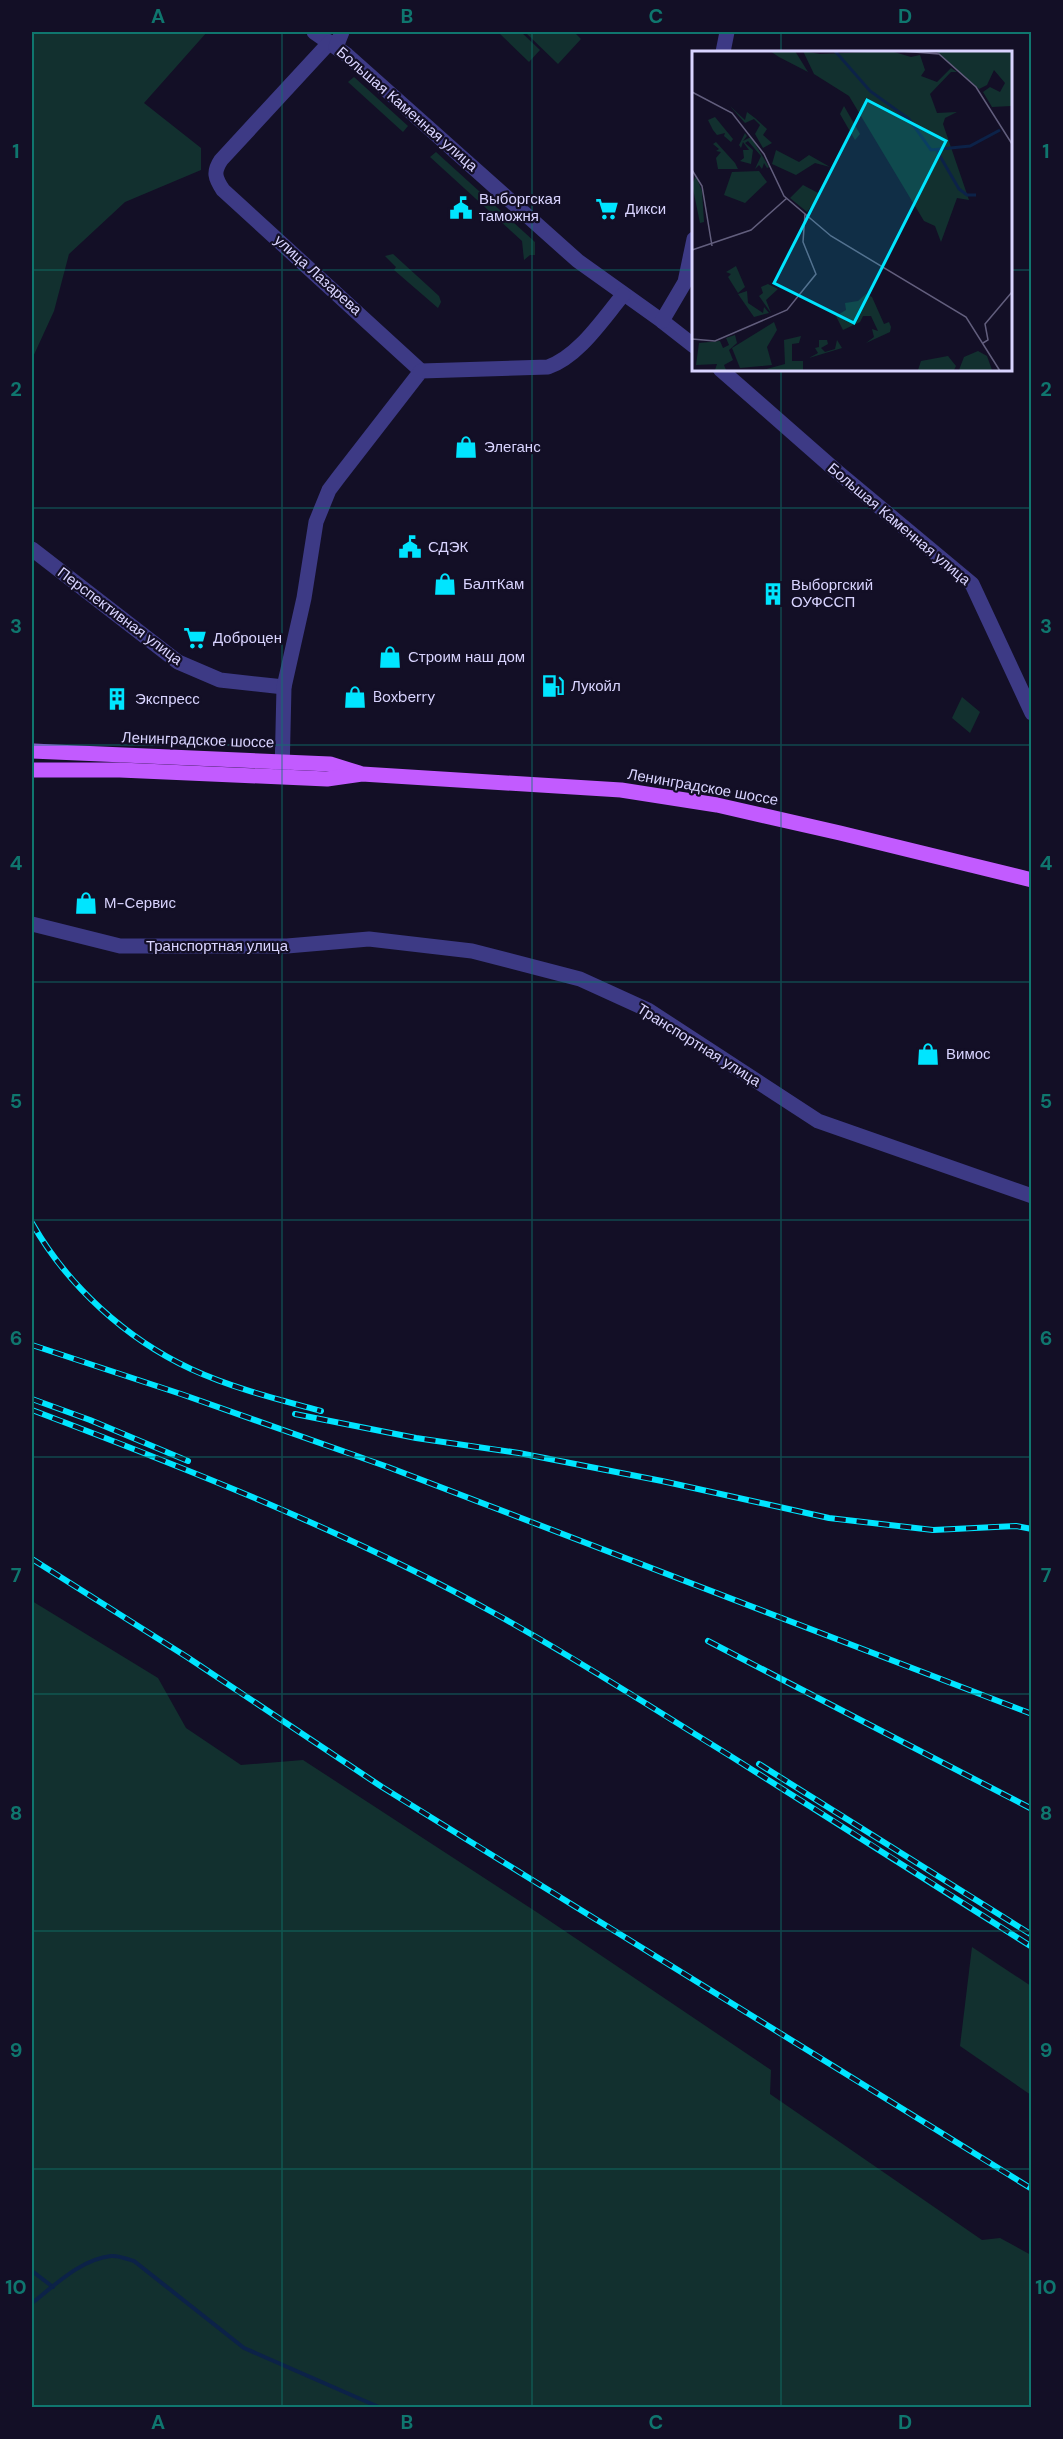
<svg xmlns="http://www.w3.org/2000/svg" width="1063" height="2439" font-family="'DM Sans',sans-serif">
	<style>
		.green { fill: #12302f }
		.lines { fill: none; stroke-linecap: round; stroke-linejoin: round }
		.stream { stroke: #0c2248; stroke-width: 4 }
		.minor { stroke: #3d3a85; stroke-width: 15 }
		.major { stroke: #c25bff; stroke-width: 15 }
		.rail-casing { stroke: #00e5ff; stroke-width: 6 }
		.rail { stroke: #130f26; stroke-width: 4; stroke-dasharray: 11; stroke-linecap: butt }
		.grid { fill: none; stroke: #0f766e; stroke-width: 1.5; stroke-opacity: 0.55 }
		.labels { text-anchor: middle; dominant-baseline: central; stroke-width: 4.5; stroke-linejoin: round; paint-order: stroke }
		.street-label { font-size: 15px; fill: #d9d4ff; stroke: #130f26 }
		.poi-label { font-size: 15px; fill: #d9d4ff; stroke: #130f26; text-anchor: start }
		.inset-river { fill: none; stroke: #0c2248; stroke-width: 3 }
		.inset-road { fill: none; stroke: #625e7d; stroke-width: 1.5 }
		.view { fill: #00e5ff; fill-opacity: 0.15; stroke: #00e5ff; stroke-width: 3 }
		.inset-edge { fill: none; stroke: #d9d4ff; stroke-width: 3 }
		.neatline { fill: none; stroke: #0f766e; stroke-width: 2 }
		.grid-label { font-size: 20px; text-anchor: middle; font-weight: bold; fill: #0f766e }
	</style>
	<rect width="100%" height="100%" fill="#130f26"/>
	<g class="green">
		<path d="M32,32H207L144,103L201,148V170L125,202L69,254L54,311L32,359Z"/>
		<path d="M498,32H521L540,50L529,62Z"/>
		<path d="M525,32H574L581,39L558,64Z"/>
		<path d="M354,77L408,126L403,132L348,82Z"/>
		<path d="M436,152L535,242V255H530L524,260L522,241L430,157Z"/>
		<path d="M393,254L439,296L441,302L438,308L394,270L396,267L385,256Z"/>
		<path d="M962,697L980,712L970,733L952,718Z"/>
		<path d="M32,1601L158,1678L186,1728L241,1765L303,1760L538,1913L771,2070L770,2094L982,2240L1000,2238L1031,2255V2407H32Z"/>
		<path d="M972,1947L1031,1986V2095L960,2046Z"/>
	</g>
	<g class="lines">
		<g class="stream">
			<path d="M32,2271L53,2287"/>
			<path d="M32,2303C54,2286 81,2259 111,2256C118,2255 127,2259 134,2261L244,2348L381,2408"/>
		</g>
		<g class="minor">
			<path d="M314,32L347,55L578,261L662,321L694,346"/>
			<path d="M330,42L221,160C213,172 215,178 223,190L421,371"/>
			<path d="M336,47L342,32"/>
			<path d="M723,52L727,32"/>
			<path d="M662,321L685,282L694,239"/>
			<path d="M720,369L834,469L972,584L1032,713"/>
			<path d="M32,549L178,662L220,680L284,687"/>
			<path d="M282,774L284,687L304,598L316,522L329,490L338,478L421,371L548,367C579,356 602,320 623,295"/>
			<path d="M32,924L120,946H287L369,939L472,951L580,979L648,1010L818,1121L1032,1196"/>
		</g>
		<g class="major">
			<path d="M32,751L330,764L359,773"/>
			<path d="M32,770H120L327,779L362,774L621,790L717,805L840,833L1032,880"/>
		</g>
		<g class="rail-casing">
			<g id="rail">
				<path d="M32,1223C67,1285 126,1339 191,1369C232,1388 277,1399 321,1411"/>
				<path d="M32,1345L181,1394L388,1467L1032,1714"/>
				<path d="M32,1399L90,1420L188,1461"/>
				<path d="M32,1410C188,1469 346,1531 492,1612C574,1657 652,1708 732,1757C832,1820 932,1883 1032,1947"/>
				<path d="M295,1414L416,1438L519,1453L662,1481L829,1518L933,1530L1016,1526L1032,1529"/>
				<path d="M32,1559L187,1657L382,1787L1032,2189"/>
				<path d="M708,1641L1032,1809"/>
				<path d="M759,1764L1032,1935"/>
			</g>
		</g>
		<use href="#rail" class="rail"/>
	</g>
	<path class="grid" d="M282,32V2408M532,32V2408M781,32V52M32,270H694M1010,270H1032M781,369V2408M32,508H1032M32,745H1032M32,982H1032M32,1220H1032M32,1457H1032M32,1694H1032M32,1931H1032M32,2169H1032"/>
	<defs>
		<g id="civic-bare" transform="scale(1.8)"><path d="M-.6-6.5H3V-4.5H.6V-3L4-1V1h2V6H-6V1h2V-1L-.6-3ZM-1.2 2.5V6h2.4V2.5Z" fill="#00e5ff" stroke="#130f26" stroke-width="2.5" paint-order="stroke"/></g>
		<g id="supermarket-bare" transform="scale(1.8)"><path d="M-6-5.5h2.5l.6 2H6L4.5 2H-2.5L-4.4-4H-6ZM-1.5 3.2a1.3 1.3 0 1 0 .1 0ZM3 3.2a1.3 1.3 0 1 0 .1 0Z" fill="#00e5ff" stroke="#130f26" stroke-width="2.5" paint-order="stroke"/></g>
		<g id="shop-bare" transform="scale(1.8)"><path d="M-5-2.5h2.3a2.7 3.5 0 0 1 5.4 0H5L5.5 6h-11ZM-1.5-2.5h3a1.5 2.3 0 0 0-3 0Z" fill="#00e5ff" stroke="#130f26" stroke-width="2.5" paint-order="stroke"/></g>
		<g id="building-bare" transform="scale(1.8)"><path d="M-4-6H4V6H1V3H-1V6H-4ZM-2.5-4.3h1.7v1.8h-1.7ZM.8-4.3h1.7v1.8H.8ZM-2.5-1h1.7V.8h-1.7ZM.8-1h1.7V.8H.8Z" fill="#00e5ff" stroke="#130f26" stroke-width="2.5" paint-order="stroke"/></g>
		<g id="fuel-bare" transform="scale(1.8)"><path d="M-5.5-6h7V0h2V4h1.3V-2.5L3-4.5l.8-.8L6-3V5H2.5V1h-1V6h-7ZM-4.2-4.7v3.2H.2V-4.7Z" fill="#00e5ff" stroke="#130f26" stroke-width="2.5" paint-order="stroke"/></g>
	</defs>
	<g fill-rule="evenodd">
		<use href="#civic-bare" x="461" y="208"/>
		<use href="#supermarket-bare" x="607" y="209"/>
		<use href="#shop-bare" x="466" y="447"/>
		<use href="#civic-bare" x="410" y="547"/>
		<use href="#shop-bare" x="445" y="584"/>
		<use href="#building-bare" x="773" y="594"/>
		<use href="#supermarket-bare" x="195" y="638"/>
		<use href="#shop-bare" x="390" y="657"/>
		<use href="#fuel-bare" x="553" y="686"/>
		<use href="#shop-bare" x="355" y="697"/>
		<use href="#building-bare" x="117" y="699"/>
		<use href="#shop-bare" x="86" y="903"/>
		<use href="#shop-bare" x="928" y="1054"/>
	</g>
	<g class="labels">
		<g class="street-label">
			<text transform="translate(407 109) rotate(41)">Большая Каменная улица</text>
			<text transform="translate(318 275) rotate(42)">улица Лазарева</text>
			<text transform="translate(899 524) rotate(40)">Большая Каменная улица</text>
			<text transform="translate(120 616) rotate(37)">Перспективная улица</text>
			<text transform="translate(198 740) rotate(2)">Ленинградское шоссе</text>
			<text transform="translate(703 787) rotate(10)">Ленинградское шоссе</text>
			<text x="217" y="946">Транспортная улица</text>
			<text transform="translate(699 1045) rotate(32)">Транспортная улица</text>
		</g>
		<g class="poi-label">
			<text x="479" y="199">Выборгская<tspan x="479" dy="17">таможня</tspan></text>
			<text x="625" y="209">Дикси</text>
			<text x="484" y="447">Элеганс</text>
			<text x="428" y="547">СДЭК</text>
			<text x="463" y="584">БалтКам</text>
			<text x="791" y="585">Выборгский<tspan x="791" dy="17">ОУФССП</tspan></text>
			<text x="213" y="638">Доброцен</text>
			<text x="408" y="657">Строим наш дом</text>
			<text x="571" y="686">Лукойл</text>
			<text x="373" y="697">Boxberry</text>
			<text x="135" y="699">Экспресс</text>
			<text x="104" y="903">М-Сервис</text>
			<text x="946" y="1054">Вимос</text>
		</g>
	</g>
	<g transform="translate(692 51)">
		<rect width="320" height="320" fill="#130f26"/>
		<path d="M78,0H103L116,21L87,6ZM111,0L128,3L199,0L219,6L228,4L233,19L229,25L245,31L259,17L265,21H259L238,43L245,62L265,61L253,67L251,73L277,149L265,147L249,191L243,175L232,170L157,45L122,23ZM244,0H319V55L300,56L291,41L298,36L308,41L313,32L302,19L295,34L287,38ZM38,55L53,69L55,61L63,67L75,78L71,84L80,92L71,97L63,83L68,74L62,68L53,72ZM152,55L168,83L163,89L148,63ZM23,66L41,88L39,91L32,85L33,82L25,84L21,79L16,69ZM53,82L55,85L51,90L59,86L77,116L75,117L72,112L70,118L67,114L63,118L69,105L56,90L53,92L61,99L59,113L48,110L52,107L51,99H57L51,91L49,97L47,94ZM24,91L43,112L46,118H26L24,107L29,101L24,100L27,98L21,93ZM84,99L107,111L117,104L138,116L123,112L104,124L80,113ZM67,120L75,131L53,152L32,144L40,121ZM4,125L10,140L12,171L8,172L0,133ZM111,134L128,143L115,161L98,147ZM44,215L53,236L46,242L36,226L39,223L34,221ZM76,233L86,238L74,249L79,262L67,245L71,242L69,236ZM55,240L56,252L71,262L72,256L77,262L62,266L46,243ZM174,243L180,246L192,273L197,271L199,276L198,281L174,292L182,286L180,278L186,280L179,265H171L168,271L151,279L144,265L154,259L153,252L166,250ZM82,271L85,279L75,296L80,314L48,317L40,297ZM43,284L45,292L37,299L41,309L32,314L34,319H23L25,313L4,314L7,292L28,290L31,297L37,294L34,287ZM109,285L107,292L100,293V310H111V319H71L93,313L92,289ZM145,289L150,297L117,307L126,302L123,297L127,296V289H135L136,293L129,297L133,301L143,298ZM286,300L295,305L300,319H267L272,306ZM256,305L264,315L262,319H226L229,310Z" fill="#12302f"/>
		<path class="inset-river" d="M143,0L178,40L217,68L239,99L278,95L308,79M245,100L267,138L275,144H284"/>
		<path class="inset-road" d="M209,0L247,3L284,36L320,93M0,41L40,62L72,103L92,145L139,185L274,266L308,320M0,119L10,135L20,195M0,199L59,179L95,147M0,288L23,290L95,259L124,223L111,191L113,163M291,292L296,289L293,273L320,241"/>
		<path class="view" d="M175,49L254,90L162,272L82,232Z"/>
		<rect width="320" height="320" class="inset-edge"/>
	</g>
	<rect width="1063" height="2439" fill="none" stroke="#130f26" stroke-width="66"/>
	<rect x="33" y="33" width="997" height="2373" class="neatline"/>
	<g class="grid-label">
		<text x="158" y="23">A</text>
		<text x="407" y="23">B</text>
		<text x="656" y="23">C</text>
		<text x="905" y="23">D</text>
		<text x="16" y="158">1</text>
		<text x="1046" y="158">1</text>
		<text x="16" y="396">2</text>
		<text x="1046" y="396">2</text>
		<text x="16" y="633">3</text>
		<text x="1046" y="633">3</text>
		<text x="16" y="870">4</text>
		<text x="1046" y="870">4</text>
		<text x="16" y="1108">5</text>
		<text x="1046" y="1108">5</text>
		<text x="16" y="1345">6</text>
		<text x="1046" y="1345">6</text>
		<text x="16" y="1582">7</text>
		<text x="1046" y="1582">7</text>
		<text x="16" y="1820">8</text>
		<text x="1046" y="1820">8</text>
		<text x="16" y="2057">9</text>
		<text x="1046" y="2057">9</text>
		<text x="16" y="2294">10</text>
		<text x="1046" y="2294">10</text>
		<text x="158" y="2429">A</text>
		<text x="407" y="2429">B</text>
		<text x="656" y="2429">C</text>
		<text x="905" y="2429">D</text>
	</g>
</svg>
